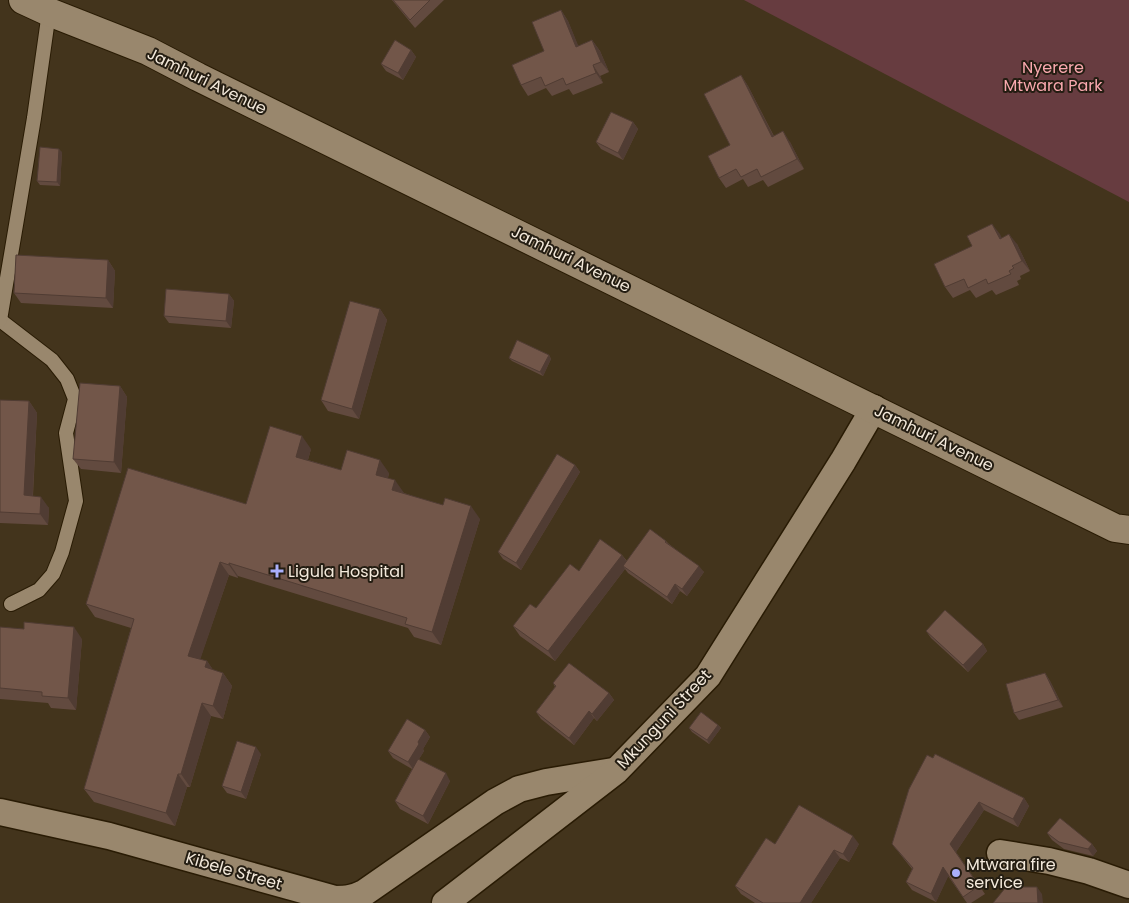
<svg xmlns="http://www.w3.org/2000/svg" width="1129" height="903" font-family="Poppins,sans-serif">
	<style>
		.green { fill: #673c40 }
		.lines { fill: none; stroke-linecap: round; stroke-linejoin: round }
		.service-casing { stroke: #291b04; stroke-width: 16 }
		.minor-casing { stroke: #291b04; stroke-width: 29 }
		.tertiary-casing { stroke: #291b04; stroke-width: 30 }
		.service { stroke: #99876d; stroke-width: 14 }
		.minor { stroke: #99876d; stroke-width: 26 }
		.tertiary { stroke: #99876d; stroke-width: 28 }
		.wall { fill: #624a3f }
		.shaded-wall { fill: #503c33 }
		.building { fill: #725649; stroke: #503c33 }
		.poi-dot { fill: #aab0fb; stroke: #241d12; stroke-width: 2 }
		.labels { text-anchor: middle; dominant-baseline: central; stroke-width: 4; stroke-linejoin: round; paint-order: stroke }
		.park-label { font-size: 16px; fill: #f9a8ae; stroke: #241d12 }
		.street-label { font-size: 16px; fill: #f3e9db; stroke: #241d12 }
		.poi-label { font-size: 16px; fill: #f3e9db; stroke: #241d12; text-anchor: start }
	</style>
	<rect width="100%" height="100%" fill="#43341c"/>
	<path class="green" d="M744,0H1129V202Z"/>
	<g class="lines">
		<g class="service-casing">
			<g id="service">
				<path d="M0,320L52,360L67,379L75,399L66,433L76,501L62,552L53,574L39,590L11,604"/>
				<path d="M0,320L34,118L49,12"/>
			</g>
		</g>
		<g class="minor-casing">
			<g id="minor">
				<path d="M0,812L109,836L335,899C347,899 354,898 364,893L495,802L519,789L546,782L613,771"/>
				<path d="M1000,853L1049,861L1089,871L1129,885"/>
				<path d="M445,903L616,771L708,676L843,461L874,408"/>
			</g>
		</g>
		<g class="tertiary-casing">
			<path id="tertiary" d="M23,0L49,12L148,51L198,77L1115,528L1129,530"/>
		</g>
		<use href="#service" class="service"/>
		<use href="#minor" class="minor"/>
		<use href="#tertiary" class="tertiary"/>
	</g>
	<g class="wall">
		<path d="M392,0H444L415,28Z"/>
		<path d="M561,10L568,21L578,46L592,40L600,51L609,72L600,76L603,83L573,95L569,89L552,96L546,88L528,96L521,85L544,51Z"/>
		<path d="M411,50L416,57L403,80L386,71L381,64Z"/>
		<path d="M741,75L748,86L774,136L790,142L804,169L768,187L763,180L748,187L743,179L726,188L719,178L730,145Z"/>
		<path d="M633,122L638,129L623,160L601,149L596,142Z"/>
		<path d="M62,152L60,186L40,185L37,181Z"/>
		<path d="M992,224L1001,238L1017,244L1030,271L1020,276L1021,279L1017,281L1019,285L996,295L992,290L976,298L970,290L953,298L945,287L972,246Z"/>
		<path d="M108,260L115,271L113,308L21,303L14,293Z"/>
		<path d="M229,294L234,301L231,328L169,323L164,316Z"/>
		<path d="M380,309L387,320L359,419L328,411L321,400Z"/>
		<path d="M549,355L551,359L543,376L512,361L509,358Z"/>
		<path d="M120,386L127,397L121,473L81,469L73,459Z"/>
		<path d="M0,400L29,401L37,413L33,496L49,508L48,525L0,523V526Z"/>
		<path d="M311,449L308,460L341,470L389,473L388,478L404,493L480,519L441,645L414,637L408,628L238,576V578L229,575L200,659L207,661L213,670L223,673L232,686L223,719L211,716L190,787H187L175,826L94,802L84,789L131,628L95,617L86,604L246,504Z"/>
		<path d="M575,465L580,472L521,570L503,559L498,552Z"/>
		<path d="M666,541L669,544L704,572L687,596L680,591L672,604L628,573L625,569L555,661L520,636L513,626L536,608L579,571L622,555L627,561Z"/>
		<path d="M0,627L82,639L76,710L51,708L48,703L0,699Z"/>
		<path d="M926,631L983,644L987,651L968,672L931,638Z"/>
		<path d="M1045,673L1050,681L1063,707L1019,720L1014,713Z"/>
		<path d="M553,683L609,693L614,700L597,721L594,718L574,745L541,719L536,712L555,687Z"/>
		<path d="M718,725L721,728L709,744L692,732L689,728Z"/>
		<path d="M425,730L430,737L423,749L424,751L419,759L450,781L428,824L400,809L395,801L412,769L393,758L388,751Z"/>
		<path d="M261,754L246,799L227,793L222,786Z"/>
		<path d="M909,789L1024,798L1029,806L1018,827L984,810L956,852L985,894L971,903H967L948,876L936,902L912,890L906,882L912,869L892,844Z"/>
		<path d="M1047,833L1092,844L1097,851L1093,856L1064,849L1052,840Z"/>
		<path d="M775,844H859L849,862L840,858L811,903H755L741,894L735,886Z"/>
	</g>
	<g class="shaded-wall">
		<path d="M561,10L568,21L583,57L576,47Z"/>
		<path d="M592,40L600,51L609,72L601,62Z"/>
		<path d="M411,50L416,57L403,80L398,73Z"/>
		<path d="M593,65L600,76L603,83L596,73Z"/>
		<path d="M741,75L748,86L779,147L772,137Z"/>
		<path d="M633,122L638,129L623,160L618,153Z"/>
		<path d="M783,131L790,142L804,169L797,159Z"/>
		<path d="M59,149L62,152L60,186L57,182Z"/>
		<path d="M992,224L1000,234L1007,249L1000,239Z"/>
		<path d="M1009,234L1017,244L1030,271L1022,261Z"/>
		<path d="M108,260L115,271L113,308L106,298Z"/>
		<path d="M229,294L234,301L231,328L226,321Z"/>
		<path d="M380,309L387,320L359,419L352,409Z"/>
		<path d="M549,355L551,359L543,376L540,372Z"/>
		<path d="M120,386L127,397L121,473L114,462Z"/>
		<path d="M29,401L37,413L32,507L24,495Z"/>
		<path d="M302,436L311,449L305,470L296,457Z"/>
		<path d="M380,460L389,473L385,488L376,475Z"/>
		<path d="M575,465L580,472L521,570L516,563Z"/>
		<path d="M395,480L404,493L392,490Z"/>
		<path d="M41,497L49,508L48,525L40,514Z"/>
		<path d="M471,506L480,519L441,645L432,632Z"/>
		<path d="M622,555L629,565L623,566L625,569L555,661L548,651Z"/>
		<path d="M220,562L229,575L197,669L188,656Z"/>
		<path d="M229,563L238,576V578L229,565Z"/>
		<path d="M699,566L704,572L687,596L682,589Z"/>
		<path d="M675,584L680,591L672,604L667,597Z"/>
		<path d="M74,627L82,639L76,710L68,698Z"/>
		<path d="M983,644L987,651L968,672L963,665Z"/>
		<path d="M207,661L216,674L205,667Z"/>
		<path d="M223,673L232,686L223,719L213,706Z"/>
		<path d="M1045,673L1050,681L1063,707L1058,700Z"/>
		<path d="M609,693L614,700L597,721L592,714Z"/>
		<path d="M202,703L211,716L190,787L181,774Z"/>
		<path d="M589,711L594,718L574,745L569,738Z"/>
		<path d="M718,725L721,728L709,744L707,740Z"/>
		<path d="M425,730L430,737L423,749L424,751L413,769L408,762L418,742Z"/>
		<path d="M256,747L261,754L246,799L241,792Z"/>
		<path d="M446,773L450,781L428,824L423,816Z"/>
		<path d="M178,774L187,787L175,826L166,813Z"/>
		<path d="M1024,798L1029,806L1018,827L1013,819Z"/>
		<path d="M979,802L984,810L956,852L950,844Z"/>
		<path d="M853,836L859,844L849,862L843,854Z"/>
		<path d="M1092,844L1097,851L1093,856L1088,849Z"/>
		<path d="M834,850L840,858L811,903H800Z"/>
		<path d="M943,867L949,875L936,902L931,894Z"/>
		<path d="M1037,887L1042,894L1043,903H1038Z"/>
	</g>
	<g class="building">
		<path d="M393,0H430L410,20Z"/>
		<path d="M561,10L576,47L592,40L601,62L593,65L596,73L566,85L563,78L545,86L541,77L521,85L512,65L544,51L532,22Z"/>
		<path d="M395,40L411,50L398,73L381,64Z"/>
		<path d="M741,75L772,137L783,131L797,159L761,177L757,169L741,177L736,169L719,178L708,156L730,145L704,94Z"/>
		<path d="M611,112L633,122L618,153L596,142Z"/>
		<path d="M40,147L59,149L57,182L37,181Z"/>
		<path d="M992,224L1000,239L1009,234L1022,261L1012,266L1014,268L1009,271L1011,274L988,284L986,279L968,288L964,279L945,287L934,264L972,246L967,236Z"/>
		<path d="M16,255L108,260L106,298L14,293Z"/>
		<path d="M166,289L229,294L226,321L164,316Z"/>
		<path d="M350,301L380,309L352,409L321,400Z"/>
		<path d="M517,340L549,355L540,372L509,358Z"/>
		<path d="M80,383L120,386L114,462L73,459Z"/>
		<path d="M0,400L29,401L24,495L41,497L40,514L0,512Z"/>
		<path d="M270,426L302,436L296,457L341,470L347,450L380,460L376,475L395,480L392,490L443,505L445,498L471,506L432,632L405,624L407,618L229,563V565L220,562L188,656L207,661L205,667L223,673L213,706L202,703L181,774H178L166,813L84,789L134,619L86,604L128,468L246,504Z"/>
		<path d="M557,454L575,465L516,563L498,552Z"/>
		<path d="M650,529L666,541L665,542L699,566L682,589L675,584L667,597L623,566Z"/>
		<path d="M600,539L622,555L548,651L513,626L530,604L536,608L570,564L579,571Z"/>
		<path d="M945,610L983,644L963,665L926,631Z"/>
		<path d="M24,622L74,627L68,698L42,696V692L0,688V627L24,629Z"/>
		<path d="M569,663L609,693L592,714L589,711L569,738L536,712L556,686L553,683Z"/>
		<path d="M1045,673L1058,700L1014,713L1006,684Z"/>
		<path d="M701,712L718,725L707,740L689,728Z"/>
		<path d="M407,719L425,730L418,742L419,744L408,762L388,751Z"/>
		<path d="M237,741L256,747L241,792L222,786Z"/>
		<path d="M935,754L1024,798L1013,819L979,802L950,844L979,886L963,897L943,867L931,894L906,882L913,868L892,844L909,789L927,755L933,758Z"/>
		<path d="M418,759L446,773L423,816L395,801Z"/>
		<path d="M799,805L853,836L843,854L834,850L800,903H763L735,886L766,838L775,844Z"/>
		<path d="M1060,818L1092,844L1088,849L1059,842L1047,833Z"/>
		<path d="M1006,887H1037L1038,903H993Z"/>
	</g>
	<g class="poi-dot">
		<path d="M274.5 563.5h5v5h5v5h-5v5h-5v-5h-5v-5h5z"/>
		<circle cx="956" cy="873" r="5"/>
	</g>
	<g class="labels">
		<g class="park-label">
			<text x="1053" y="67">Nyerere<tspan x="1053" dy="18">Mtwara Park</tspan></text>
		</g>
		<g class="street-label">
			<text transform="translate(207 81) rotate(26)">Jamhuri Avenue</text>
			<text transform="translate(571 259) rotate(26)">Jamhuri Avenue</text>
			<text transform="translate(934 438) rotate(26)">Jamhuri Avenue</text>
			<text transform="translate(664 719) rotate(-47)">Mkunguni Street</text>
			<text transform="translate(234 871) rotate(16)">Kibele Street</text>
		</g>
		<g class="poi-label">
			<text x="288" y="571">Ligula Hospital</text>
			<text x="966" y="864">Mtwara fire<tspan x="966" dy="18">service</tspan></text>
		</g>
	</g>
</svg>
